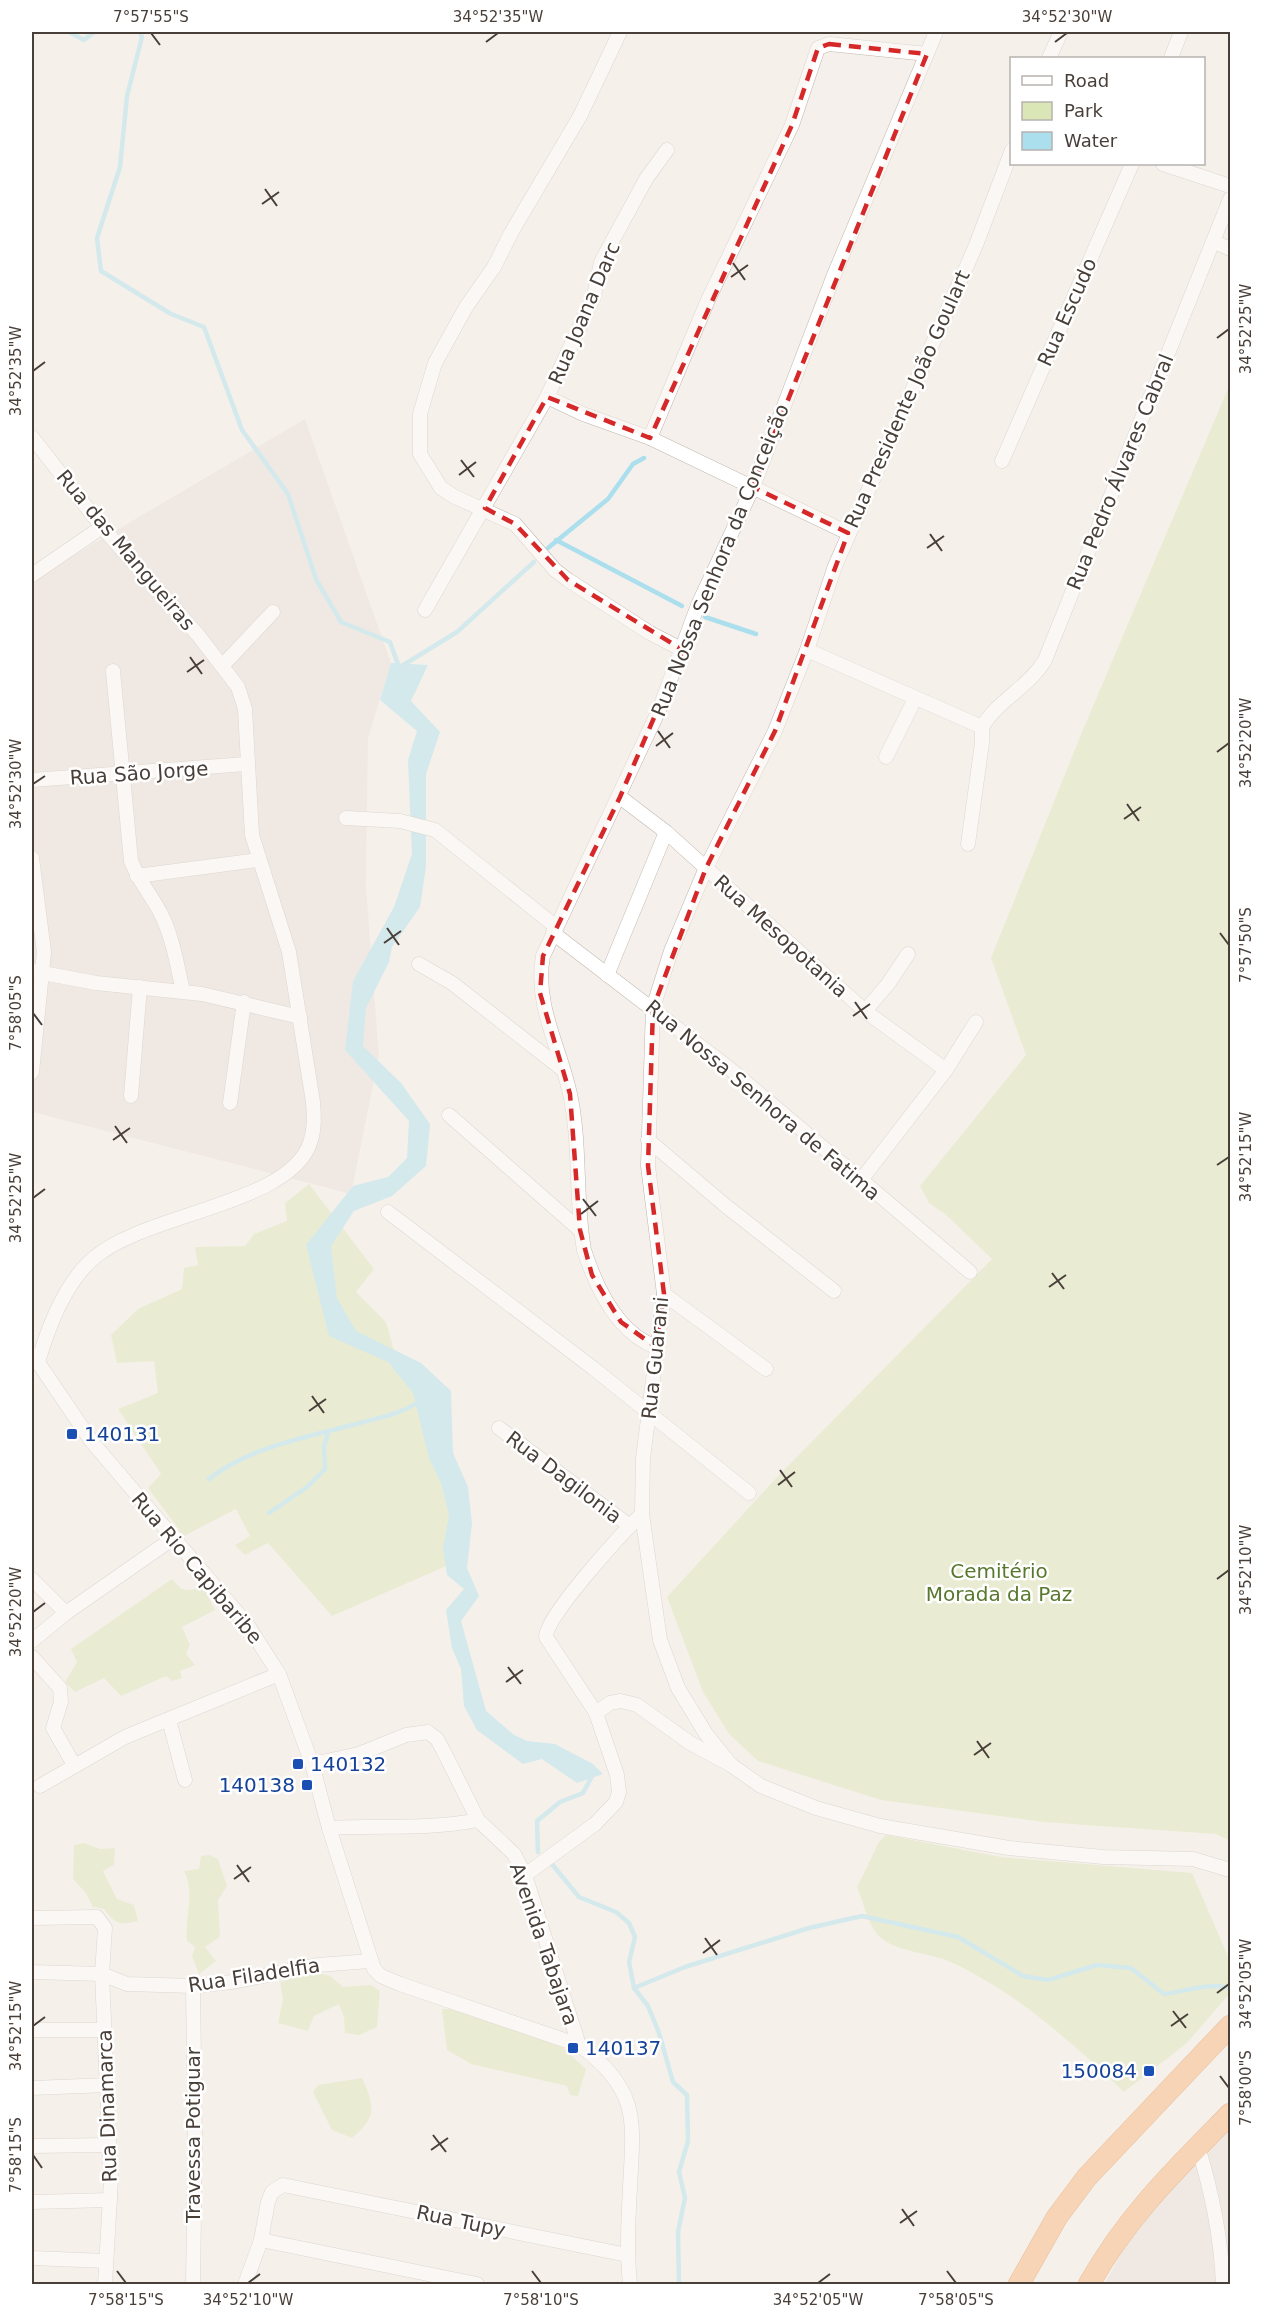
<svg xmlns="http://www.w3.org/2000/svg" width="1262" height="2316" font-family="'DejaVu Sans',sans-serif">
	<style>
		.residential { fill: #e8e1d9 }
		.green { fill: #dae6b6 }
		.water { fill: #abdfed }
		.lines { fill: none; stroke-linecap: round; stroke-linejoin: round }
		.stream { stroke: #abdfed; stroke-width: 4.5 }
		.minor-casing { stroke: #c0b6ae; stroke-width: 15 }
		.highway-casing { stroke: #d68443; stroke-width: 22 }
		.minor { stroke: #fff; stroke-width: 14 }
		.highway { stroke: #f7b274; stroke-width: 21 }
		.marked { fill: none; stroke: #d62828; stroke-width: 4.5; stroke-dasharray: 12 8; stroke-linejoin: round }
		.ticks { fill: none; stroke: #493f39; stroke-width: 2 }
		.transit-dot { fill: #1a4fb4; stroke: #fff; stroke-width: 2 }
		.labels { text-anchor: middle; dominant-baseline: central; stroke-width: 5; stroke-linejoin: round; paint-order: stroke }
		.street-label { font-size: 20px; fill: #493f39; stroke: #fff }
		.transit-label { font-size: 20px; fill: #164399; stroke: #fff; text-anchor: start }
		.park-label { font-size: 20px; fill: #58782e; stroke: #fff }
		.neatline { fill: none; stroke: #493f39; stroke-width: 2 }
		.ticks-label { font-size: 15px; text-anchor: middle; fill: #493f39 }
	</style>
	<rect width="100%" height="100%" fill="#f5f0eb"/>
	<g class="residential">
		<path d="M305,419L391,663L368,738L366,887L379,1056L351,1194L32,1112V580Z"/>
		<path d="M1230,2124V2284H1104L1149,2207Z"/>
	</g>
	<g class="green">
		<path d="M1230,384V1841L1216,1834L1043,1822L881,1800L758,1761L729,1734L703,1692L667,1597L779,1475L992,1259L945,1214L929,1203L920,1186L1026,1055L991,958L1082,732Z"/>
		<path d="M309,1184L374,1269L356,1292L386,1322L401,1375L419,1385L467,1557L332,1616L268,1543L245,1555L235,1545L250,1536L236,1509L184,1536L148,1488L161,1474L118,1409L158,1393L154,1361L117,1363L111,1335L138,1309L182,1289L184,1268L198,1265L195,1247L245,1246L254,1234L287,1221L285,1203Z"/>
		<path d="M172,1579L181,1589L191,1590L203,1587L215,1610L182,1627L190,1645L186,1654L195,1665L180,1671L182,1678L172,1681L166,1676L121,1696L104,1678L75,1692L65,1682L77,1662L71,1649Z"/>
		<path d="M886,1835L1001,1857L1192,1873L1230,1961V1993L1187,2043L1124,2092C1074,2044 1017,1993 953,1963C933,1953 891,1952 877,1934C867,1922 863,1901 857,1887L879,1842Z"/>
		<path d="M84,1843L100,1849L115,1848L114,1865L103,1871L117,1899L134,1905L138,1921C120,1926 115,1924 104,1909L93,1907L85,1892L73,1879L74,1845Z"/>
		<path d="M209,1855L218,1859L227,1886L218,1900L220,1937L205,1947L216,1961L199,1974L192,1956L195,1947L187,1941C184,1918 196,1893 184,1871L199,1869L201,1856Z"/>
		<path d="M313,1972L330,1976L343,1987L371,1985L380,1991L377,2027L359,2035L345,2033L344,2017L339,2004L314,2016L308,2031L278,2023L283,1999L280,1982Z"/>
		<path d="M442,2009H455L529,2036L560,2045L586,2069L578,2096L570,2095L567,2086L471,2064L447,2050Z"/>
		<path d="M362,2078C375,2106 377,2117 352,2138L332,2130L313,2092L318,2085Z"/>
	</g>
	<path class="water" d="M391,663L428,665L411,701L440,732L426,774V866L420,907L392,947L389,962L366,1008L363,1046L401,1083L430,1124L426,1166L392,1196L354,1211L331,1246L337,1298L356,1331L421,1363L451,1391L453,1453L468,1487L472,1523L467,1568L479,1596L461,1621L486,1711L514,1735L527,1741L555,1744L593,1764L603,1774L577,1783L542,1759L523,1764L477,1730L464,1706L461,1669L452,1648L446,1610L464,1589L447,1575L443,1548L449,1515L441,1483L429,1458L413,1393L388,1362L329,1336L306,1245L353,1186L388,1177L407,1158L409,1121L345,1050L353,981L394,907L412,854L408,760L417,731L380,700Z"/>
	<g class="lines">
		<g class="stream">
			<path d="M69,32L84,40L94,32"/>
			<path d="M140,32L142,37L127,96L120,167L97,238L101,271L171,314L204,327L242,430L288,494L316,579L341,622L390,642L399,667"/>
			<path d="M556,540L682,606"/>
			<path d="M548,548L608,499L633,464L644,458"/>
			<path d="M705,617L756,634"/>
			<path d="M400,667L457,632L534,562"/>
			<path d="M209,1479C251,1446 309,1437 360,1423C382,1417 401,1414 420,1401"/>
			<path d="M269,1513L307,1487L325,1469L324,1447L328,1433"/>
			<path d="M538,1852L537,1821L560,1802L583,1793L591,1778L587,1774"/>
			<path d="M551,1863L579,1897L616,1912L629,1923L635,1937L629,1962L634,1988L648,2006L659,2033L673,2082L687,2095L688,2141L679,2172L685,2198L678,2232L679,2284"/>
			<path d="M634,1988L685,1967L809,1928L862,1916L958,1937L1023,1976L1048,1980L1097,1965L1131,1968L1164,1994C1181,1992 1215,1982 1227,1988"/>
		</g>
		<g class="minor-casing">
			<g id="minor">
				<path d="M620,32L580,116L511,233L494,267L466,307L435,363L420,414V454L441,488L455,497L515,524L555,570L568,580L650,633L683,650"/>
				<path d="M1049,58L1061,32"/>
				<path d="M1171,58L1181,32"/>
				<path d="M1163,164L1230,186"/>
				<path d="M1215,242L1230,249"/>
				<path d="M547,397L583,414L650,438L848,533"/>
				<path d="M32,437L102,527L198,635L238,687L245,709L252,835L289,952L313,1102C314,1116 315,1129 310,1143C289,1205 145,1213 94,1258C66,1281 48,1328 38,1362"/>
				<path d="M650,438L708,300L792,125L818,48L829,44L927,54"/>
				<path d="M1002,461L1132,164"/>
				<path d="M32,575L102,527"/>
				<path d="M425,610L547,397L594,296L601,262L646,179L667,150"/>
				<path d="M807,650L982,727"/>
				<path d="M223,665L273,612"/>
				<path d="M113,671L131,861C140,884 151,894 161,914C173,938 177,965 183,991"/>
				<path d="M982,727C998,700 1029,687 1045,660L1230,199"/>
				<path d="M886,757L915,699"/>
				<path d="M32,780L246,764"/>
				<path d="M620,797L666,832L865,1011L946,1070"/>
				<path d="M346,818L400,821L435,830L555,926"/>
				<path d="M968,844L982,743V727"/>
				<path d="M32,858L44,952L32,1072"/>
				<path d="M137,876L258,860"/>
				<path d="M553,933L729,1068L970,1272"/>
				<path d="M419,964L452,983L562,1069"/>
				<path d="M32,971L96,983L202,994L300,1017"/>
				<path d="M607,975L666,832"/>
				<path d="M865,1011L888,984L908,954"/>
				<path d="M131,1096L140,987"/>
				<path d="M230,1103L244,1002"/>
				<path d="M449,1115L580,1230"/>
				<path d="M648,1140L726,1206L834,1291"/>
				<path d="M861,1180L946,1070L976,1022"/>
				<path d="M388,1212L593,1368L749,1493"/>
				<path d="M664,1294L766,1369"/>
				<path d="M656,1347C617,1333 596,1287 584,1250C575,1199 581,1145 570,1094C560,1047 534,1005 543,956L659,710L698,605L753,487L834,275L936,32"/>
				<path d="M33,1355L92,1442L247,1624L279,1674L312,1764L329,1828L374,1969L381,1976L400,1984L579,2045"/>
				<path d="M499,1428L630,1526"/>
				<path d="M642,1514C625,1530 544,1618 546,1637L596,1713L610,1703L621,1701L637,1705L690,1743L731,1765L761,1786L816,1808L880,1826L1009,1848L1103,1857L1193,1859L1230,1870"/>
				<path d="M32,1579L66,1613"/>
				<path d="M32,1641L66,1613L175,1537"/>
				<path d="M32,1657L60,1688L61,1702L53,1728L74,1765"/>
				<path d="M169,1720L185,1780"/>
				<path d="M312,1764L359,1754L406,1735L428,1732L437,1739L444,1752L478,1820L514,1854L525,1875L579,2045C600,2060 620,2079 628,2105C634,2126 632,2148 631,2169C629,2208 626,2246 630,2284"/>
				<path d="M731,1765L706,1734L678,1688L660,1640L642,1514L643,1458L664,1294L648,1166L653,1008L671,951L706,868L775,731L807,650L835,566L976,245L1012,150"/>
				<path d="M40,1786L125,1737L279,1674"/>
				<path d="M329,1828C380,1825 428,1830 478,1820"/>
				<path d="M525,1875L595,1824L616,1802L619,1792L617,1775L596,1713"/>
				<path d="M32,1918L97,1917L105,1928L102,1974L111,2180L105,2284"/>
				<path d="M32,1972L102,1974L127,1984L193,1986L232,1982L318,1965L370,1961"/>
				<path d="M193,1986L195,2141L193,2284"/>
				<path d="M32,2030H105"/>
				<path d="M32,2088L108,2085"/>
				<path d="M32,2146L109,2145"/>
				<path d="M1198,2147C1212,2192 1221,2238 1223,2284"/>
				<path d="M32,2202L110,2200"/>
				<path d="M261,2240L477,2284"/>
				<path d="M32,2258L106,2261"/>
				<path d="M245,2284L261,2240L268,2202L272,2192L283,2185L627,2255"/>
			</g>
		</g>
		<g class="highway-casing">
			<g id="highway">
				<path d="M1019,2284L1057,2217L1087,2177L1230,2026"/>
				<path d="M1089,2284C1128,2215 1175,2170 1230,2114"/>
			</g>
		</g>
		<use href="#minor" class="minor"/>
		<use href="#highway" class="highway"/>
	</g>
	<path d="M0 0H1262V2316H0ZM829,44L927,54L753,487L848,533L775,731L706,868L653,1008L648,1166L664,1294L656,1347L621,1322L592,1275L580,1230L570,1094L540,993L543,956L620,797L683,650L568,580L515,524L485,508L547,397L650,438L792,125L818,48Z" fill="#f5f0eb" fill-opacity=".55" fill-rule="evenodd"/>
	<path class="marked" d="M829,44L927,54L753,487L848,533L775,731L706,868L653,1008L648,1166L664,1294L656,1347L621,1322L592,1275L580,1230L570,1094L540,993L543,956L620,797L683,650L568,580L515,524L485,508L547,397L650,438L792,125L818,48Z"/>
	<path class="ticks" d="M151,33L160,45M486,42L498,33M1055,42L1067,33M265,189L277,206M262,204L279,192M733,263L745,280M731,277L748,265M1217,338L1229,329M33,371L45,362M461,460L474,477M459,475L476,462M930,534L942,551M927,548L944,536M190,657L202,674M187,672L204,660M658,731L670,748M656,746L673,733M1217,752L1229,743M33,784L45,776M1127,804L1139,821M1124,819L1141,807M387,928L399,945M1220,933L1229,945M384,943L401,931M855,1002L867,1019M33,1013L42,1025M853,1016L870,1004M115,1126L127,1143M113,1140L130,1128M1217,1165L1229,1157M33,1198L45,1189M583,1199L596,1216M581,1214L598,1201M1052,1273L1064,1289M1049,1287L1066,1275M312,1396L324,1413M309,1411L326,1399M780,1470L792,1487M778,1485L795,1472M1217,1579L1229,1570M33,1612L45,1603M508,1667L521,1684M506,1682L523,1670M977,1741L989,1758M974,1755L991,1743M237,1865L249,1882M234,1879L251,1867M705,1938L717,1955M703,1953L720,1940M1217,1993L1229,1984M1173,2011L1186,2028M33,2026L45,2017M1171,2026L1188,2014M1220,2076L1229,2088M433,2135L446,2152M431,2150L448,2138M33,2155L42,2168M902,2209L914,2226M900,2223L917,2211M117,2271L126,2283M532,2271L541,2283M947,2271L956,2283M248,2283L260,2274M818,2283L830,2274"/>
	<g class="transit-dot">
		<rect x="66" y="1428" width="12" height="12" rx="3"/>
		<rect x="292" y="1758" width="12" height="12" rx="3"/>
		<rect x="301" y="1779" width="12" height="12" rx="3"/>
		<rect x="567" y="2042" width="12" height="12" rx="3"/>
		<rect x="1143" y="2065" width="12" height="12" rx="3"/>
	</g>
	<g class="labels">
		<g class="street-label">
			<text transform="translate(1067 312) rotate(-66)">Rua Escudo</text>
			<text transform="translate(584 313) rotate(-67)">Rua Joana Darc</text>
			<text transform="translate(907 399) rotate(-66)">Rua Presidente João Goulart</text>
			<text transform="translate(1120 472) rotate(-68)">Rua Pedro Álvares Cabral</text>
			<text transform="translate(126 550) rotate(50)">Rua das Mangueiras</text>
			<text transform="translate(720 560) rotate(-68)">Rua Nossa Senhora da Conceição</text>
			<text transform="translate(139 773) rotate(-4)">Rua São Jorge</text>
			<text transform="translate(781 936) rotate(42)">Rua Mesopotania</text>
			<text transform="translate(763 1100) rotate(40)">Rua Nossa Senhora de Fatima</text>
			<text transform="translate(655 1358) rotate(-84)">Rua Guarani</text>
			<text transform="translate(564 1477) rotate(37)">Rua Dagilonia</text>
			<text transform="translate(197 1568) rotate(50)">Rua Rio Capibaribe</text>
			<text transform="translate(544 1944) rotate(71)">Avenida Tabajara</text>
			<text transform="translate(254 1975) rotate(-9)">Rua Filadelfia</text>
			<text transform="translate(107 2106) rotate(-92)">Rua Dinamarca</text>
			<text transform="translate(193 2135) rotate(-90)">Travessa Potiguar</text>
			<text transform="translate(461 2221) rotate(12)">Rua Tupy</text>
		</g>
		<g class="transit-label">
			<text x="84" y="1434">140131</text>
			<text x="310" y="1764">140132</text>
			<text x="295" y="1785" text-anchor="end">140138</text>
			<text x="585" y="2048">140137</text>
			<text x="1137" y="2071" text-anchor="end">150084</text>
		</g>
		<g class="park-label">
			<text x="999" y="1571">Cemitério<tspan x="999" dy="23">Morada da Paz</tspan></text>
		</g>
	</g>
	<rect width="1262" height="2316" fill="none" stroke="#ffffff" stroke-width="66"/>
	<rect x="1010" y="57" width="195" height="108" fill="#ffffff" stroke="#b6b2b0" stroke-width="1.5"/>
	<rect x="1022" y="76" width="30" height="9" fill="#ffffff" stroke="#b6b2b0" stroke-width="1.5"/>
	<text x="1064" y="87" font-size="18" fill="#493f39">Road</text>
	<rect x="1022" y="102" width="30" height="18" fill="#dae6b6" stroke="#b6b2b0" stroke-width="1.5"/>
	<text x="1064" y="117" font-size="18" fill="#493f39">Park</text>
	<rect x="1022" y="132" width="30" height="18" fill="#abdfed" stroke="#b6b2b0" stroke-width="1.5"/>
	<text x="1064" y="147" font-size="18" fill="#493f39">Water</text>
	<rect x="33" y="33" width="1196" height="2250" class="neatline"/>
	<g class="ticks-label">
		<text x="151" y="22">7°57'55"S</text>
		<text x="498" y="22">34°52'35"W</text>
		<text x="1067" y="22">34°52'30"W</text>
		<text transform="translate(1246 329) rotate(-90)" y="5">34°52'25"W</text>
		<text transform="translate(16 371) rotate(-90)" y="5">34°52'35"W</text>
		<text transform="translate(1246 743) rotate(-90)" y="5">34°52'20"W</text>
		<text transform="translate(16 784) rotate(-90)" y="5">34°52'30"W</text>
		<text transform="translate(1246 945) rotate(-90)" y="5">7°57'50"S</text>
		<text transform="translate(16 1013) rotate(-90)" y="5">7°58'05"S</text>
		<text transform="translate(1246 1157) rotate(-90)" y="5">34°52'15"W</text>
		<text transform="translate(16 1198) rotate(-90)" y="5">34°52'25"W</text>
		<text transform="translate(1246 1570) rotate(-90)" y="5">34°52'10"W</text>
		<text transform="translate(16 1612) rotate(-90)" y="5">34°52'20"W</text>
		<text transform="translate(1246 1984) rotate(-90)" y="5">34°52'05"W</text>
		<text transform="translate(16 2026) rotate(-90)" y="5">34°52'15"W</text>
		<text transform="translate(1246 2088) rotate(-90)" y="5">7°58'00"S</text>
		<text transform="translate(16 2155) rotate(-90)" y="5">7°58'15"S</text>
		<text x="126" y="2305">7°58'15"S</text>
		<text x="248" y="2305">34°52'10"W</text>
		<text x="541" y="2305">7°58'10"S</text>
		<text x="818" y="2305">34°52'05"W</text>
		<text x="956" y="2305">7°58'05"S</text>
	</g>
</svg>
